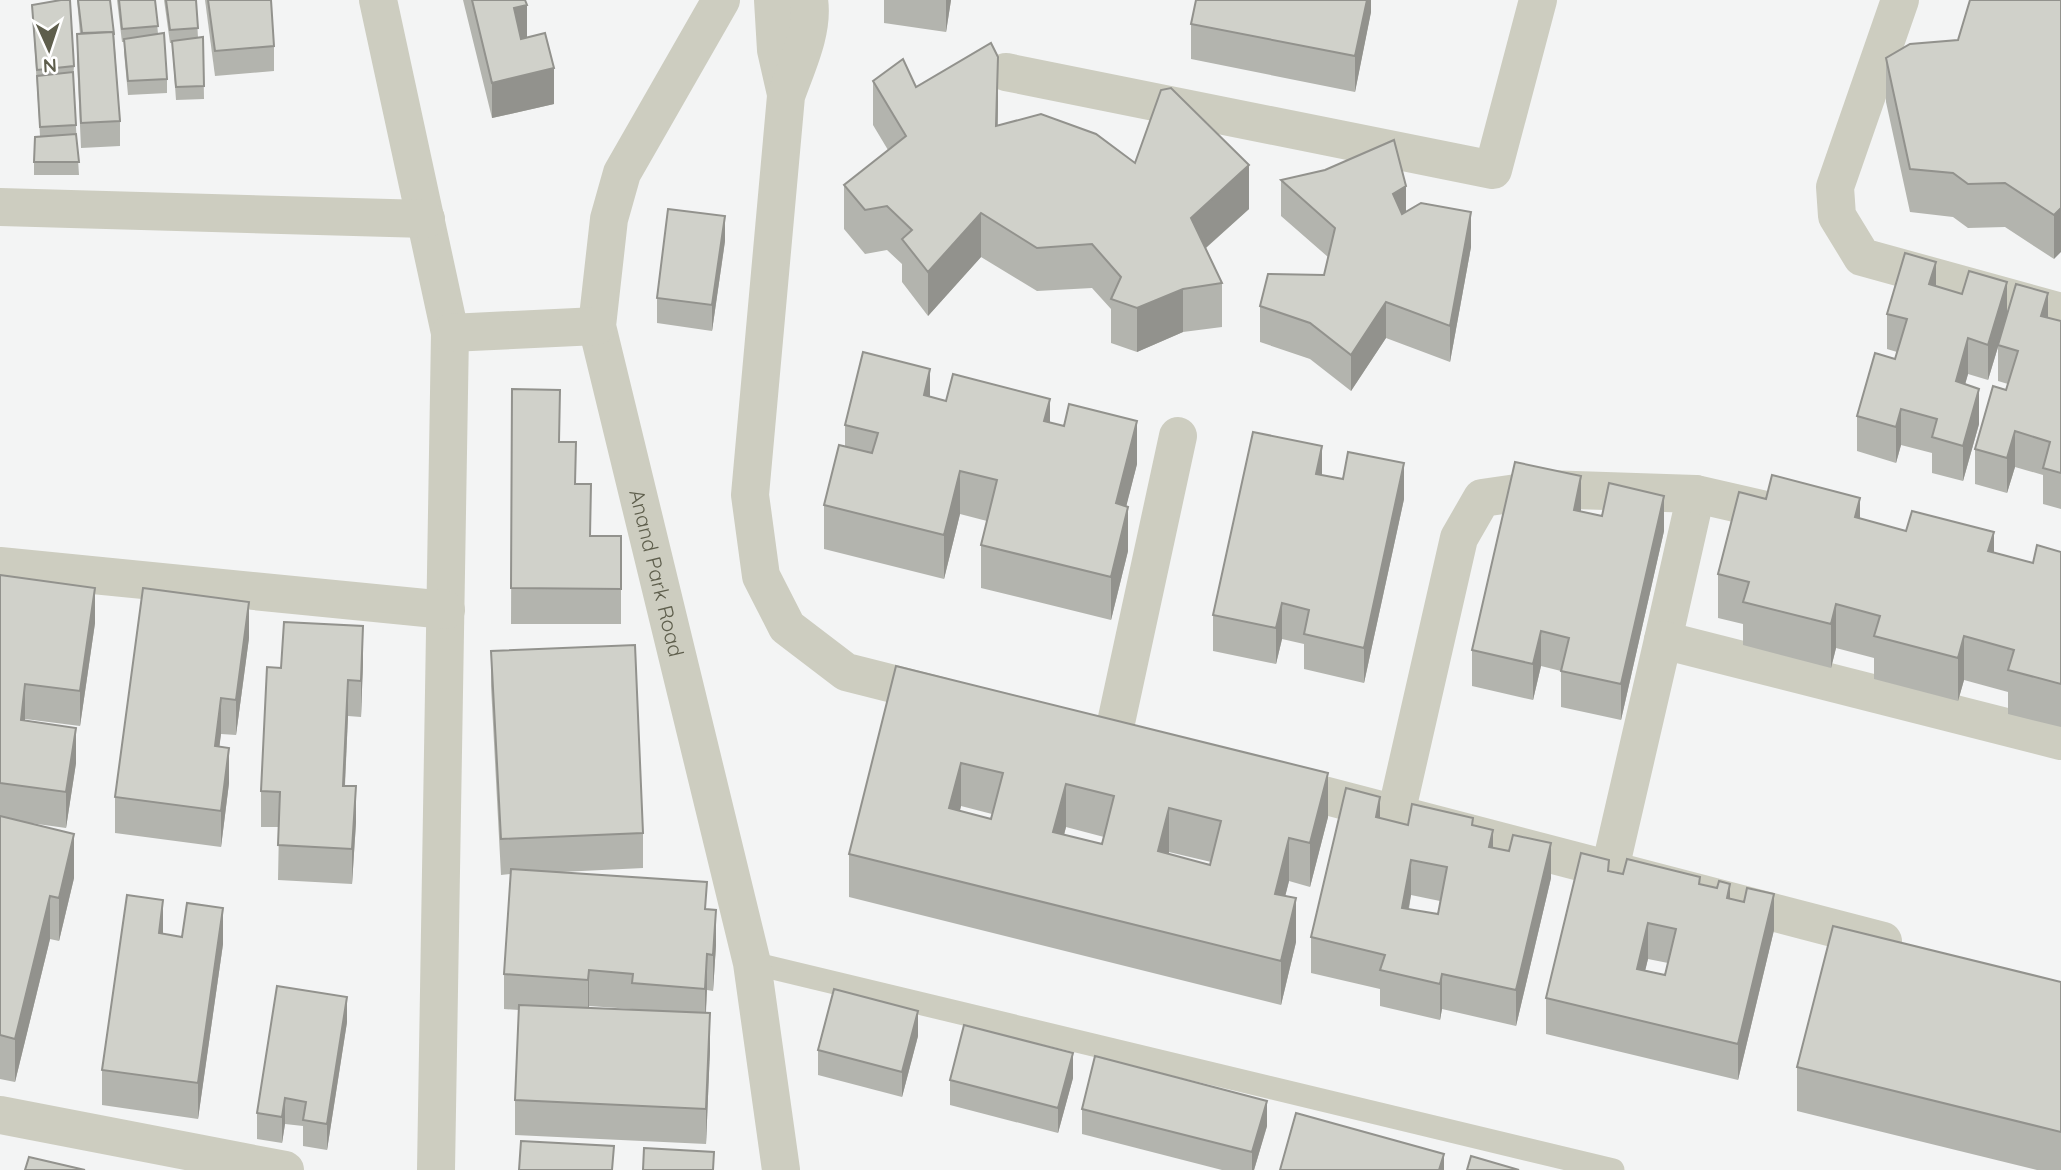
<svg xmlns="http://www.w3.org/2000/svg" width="2061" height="1170" font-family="Quicksand,sans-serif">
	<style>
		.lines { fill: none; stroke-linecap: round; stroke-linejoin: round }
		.lane { stroke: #cdcdc0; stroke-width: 23 }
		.street { stroke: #cdcdc0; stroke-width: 38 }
		.wall { fill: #b3b4ae; fill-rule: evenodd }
		.shaded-wall { fill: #92928d }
		.building { fill: #d0d1ca; stroke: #92928d; stroke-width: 2; fill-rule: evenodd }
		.labels { text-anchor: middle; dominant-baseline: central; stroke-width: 5; stroke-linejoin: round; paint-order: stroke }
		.street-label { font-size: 21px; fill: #5e5e4c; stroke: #fff }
	</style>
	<rect width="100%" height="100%" fill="#f3f4f4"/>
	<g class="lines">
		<path class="lane" d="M752,963L1613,1170"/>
		<g class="street">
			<path d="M378,0L450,333L436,1170"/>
			<path id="s1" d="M721,0L622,173L609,219L597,326L752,963L781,1170"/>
			<path d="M773,0L776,50L786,94"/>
			<path d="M809,0C814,31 796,67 786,96L750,495L761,576L787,627L846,672L941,696"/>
			<path d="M1900,0L1835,187L1837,216L1862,257L2061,312"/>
			<path d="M1006,72L1493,170L1538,0"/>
			<path d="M0,207L426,219"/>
			<path d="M450,333L597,326"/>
			<path d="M0,566L446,610"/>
			<path d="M1663,640L1696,494"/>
			<path d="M1112,741L1178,436"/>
			<path d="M1277,783L1883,941"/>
			<path d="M1396,814L1459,538L1482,498L1545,489L1696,494L1788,515"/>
			<path d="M1610,869L1663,640L2061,741"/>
			<path d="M0,1115L285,1170"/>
		</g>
	</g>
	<g class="wall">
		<path d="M77,0H110L114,34L120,121V146L81,148L77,59V34H80Z"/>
		<path d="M117,0H155L158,34L167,79V93L128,95L124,52V42H122Z"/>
		<path d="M164,0H196L198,38L203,37L204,99L176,100L172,43H170Z"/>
		<path d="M205,0H271L274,46V71L215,76Z"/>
		<path d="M463,0H525L527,38L554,104L492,118Z"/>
		<path d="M884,0H951L946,32L884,23Z"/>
		<path d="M1371,0V12L1355,92L1191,59V24Z"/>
		<path d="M2061,0L2054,259L2005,227L1968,228L1953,217L1910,212L1886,102V58L1958,40Z"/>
		<path d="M32,5L74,66L73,80L79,175H34V162L40,136Z"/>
		<path d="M873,81L998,101V126L1135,163L1249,209L1206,248L1222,283V327L1183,332L1137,352L1111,343V309L1092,288L1037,291L981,257L928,316L902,282V264L887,250L865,254L844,229V185L888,150L873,125Z"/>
		<path d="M1281,180L1406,211L1471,247L1450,362L1386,338L1351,391L1310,359L1260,342V306L1324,275L1328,257L1281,216Z"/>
		<path d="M725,241L712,331L657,323V298Z"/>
		<path d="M1936,286L2007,315L2048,318L2061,321V509L2043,504V475L2015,467L2007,493L1975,484V449L2006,390L2008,384L1998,381V347L1988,380L1968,374L1965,384L1979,424L1963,481L1932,473V453L1901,445L1896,463L1857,451V416L1895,359L1897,352L1887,349V314Z"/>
		<path d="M512,389L560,442L576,484L591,536H621V624H511Z"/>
		<path d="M930,397L1050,423L1137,464L1126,506L1128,551L1111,620L981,588V545L987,521L960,514L944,579L824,549V505L845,447V425Z"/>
		<path d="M1322,475L1404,499L1364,683L1304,669V644L1282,639L1276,664L1213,651V615Z"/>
		<path d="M1766,499L1860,519L2033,563L2061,552V727L2008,714V692L1964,680L1958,701L1874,679V658L1836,648L1831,668L1743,645V624L1718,618V574Z"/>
		<path d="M1581,511L1664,531L1621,720L1561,707V671L1541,666L1533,700L1472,686V650Z"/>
		<path d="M0,575L95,623L80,726L25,719V720L76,763L66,828L23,822L74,878L59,941L50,939L15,1082L0,1079Z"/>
		<path d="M249,638L236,735L221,734L219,747L229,783L221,847L115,833V797Z"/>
		<path d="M491,651L643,833V868L561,872L707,909L716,945L713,991L707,990L706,1013L710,1049L706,1144L515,1135V1100L519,1010L504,1009V974L511,874L501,875L491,686ZM589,1006L632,1009V1010L588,1008Z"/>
		<path d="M363,661L361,717L348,716L345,786L356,822L352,884L278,880L279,827H261V791L281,668Z"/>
		<path d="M896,666L1328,817L1310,887L1289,881L1285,896L1296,942L1281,1005L849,897V854ZM961,806L992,814L991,819L960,811ZM1066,827L1104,837L1102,844L1064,835ZM1169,852L1211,862L1210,865L1168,854Z"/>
		<path d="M1380,818L1408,825H1473L1493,848L1551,878L1516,1026L1442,1009L1440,1020L1380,1006V989L1311,973V937ZM1411,895L1440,901L1438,914L1409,909Z"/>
		<path d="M1609,871L1623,874L1700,884L1730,898L1774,930L1738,1080L1546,1034V998ZM1648,959L1668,963L1665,975L1645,970Z"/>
		<path d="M163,934L223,944L198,1119L102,1105V1070Z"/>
		<path d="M2061,982V1170H2037L1797,1111V1067Z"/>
		<path d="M347,1022L327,1150L303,1146V1126L285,1124L282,1143L257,1139V1113Z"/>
		<path d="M918,1036L902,1097L818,1075V1050Z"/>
		<path d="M1073,1078L1058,1133L950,1105V1080Z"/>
		<path d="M1082,1109L1267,1126L1254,1170H1222L1082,1134Z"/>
	</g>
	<g class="shaded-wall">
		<path d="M946,0H951L946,32Z"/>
		<path d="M1367,0H1371V12L1355,92V56Z"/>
		<path d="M527,5V40L514,44V8Z"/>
		<path d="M998,57V101L996,170V126Z"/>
		<path d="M554,68V104L492,118V83Z"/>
		<path d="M1249,165V209L1191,261V218Z"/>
		<path d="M1406,186V222L1393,194Z"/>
		<path d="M2061,208V252L2054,259V215Z"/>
		<path d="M1471,212V247L1450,362V326Z"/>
		<path d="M981,213V257L928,316V272Z"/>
		<path d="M725,216V241L712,331V305Z"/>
		<path d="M1936,262V297L1929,284Z"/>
		<path d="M2007,282V317L1988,380V345Z"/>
		<path d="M1183,289V332L1137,352V308Z"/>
		<path d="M2048,293V329L2041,316Z"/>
		<path d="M1386,302V338L1351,391V355Z"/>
		<path d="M1968,338V374L1956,417V381Z"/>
		<path d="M930,369V413L924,395Z"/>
		<path d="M1979,389V424L1963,481V446Z"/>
		<path d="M1050,399V442L1044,421Z"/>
		<path d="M1901,409V445L1896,463V427Z"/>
		<path d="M1137,421V464L1116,547V503Z"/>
		<path d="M2015,431V467L2007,493V458Z"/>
		<path d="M1322,446V482L1316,474Z"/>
		<path d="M1404,463V499L1364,683V648Z"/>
		<path d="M960,471V514L944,579V535Z"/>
		<path d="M1581,476V512L1574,510Z"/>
		<path d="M1664,496V531L1621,720V684Z"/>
		<path d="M1860,498V541L1855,517Z"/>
		<path d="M1128,507V551L1111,620V577Z"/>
		<path d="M1994,532V576L1988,551Z"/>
		<path d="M95,588V623L80,726V691Z"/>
		<path d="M249,602V638L236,735V700Z"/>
		<path d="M1282,603V639L1276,664V628Z"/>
		<path d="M1836,604V648L1831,668V624Z"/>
		<path d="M363,626V661L361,717V681Z"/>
		<path d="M1541,631V666L1533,700V664Z"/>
		<path d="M1964,636V680L1958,701V658Z"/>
		<path d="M348,680V716L343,822V786Z"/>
		<path d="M25,684V719L21,755V720Z"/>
		<path d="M221,698V734L215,782V746Z"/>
		<path d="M76,728V763L66,828V792Z"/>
		<path d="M229,748V783L221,847V811Z"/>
		<path d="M961,763V806L949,852V808Z"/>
		<path d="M1328,773V817L1310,887V843Z"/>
		<path d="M1066,784V827L1053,876V832Z"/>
		<path d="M356,786V822L352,884V849Z"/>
		<path d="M1380,797V832L1376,817Z"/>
		<path d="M1169,808V852L1158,895V851Z"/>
		<path d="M1493,830V865L1489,847Z"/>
		<path d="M74,834V878L59,941V898Z"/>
		<path d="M1289,838V881L1275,937V894Z"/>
		<path d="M1551,843V878L1516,1026V990Z"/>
		<path d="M1411,860V895L1402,943V908Z"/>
		<path d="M1730,884V919L1727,898Z"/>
		<path d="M1774,894V930L1738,1080V1044Z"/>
		<path d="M50,896V939L15,1082V1039Z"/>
		<path d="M1296,898V942L1281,1005V961Z"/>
		<path d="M163,900V935L159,933Z"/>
		<path d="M223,908V944L198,1119V1083Z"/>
		<path d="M716,910V945L713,991V955Z"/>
		<path d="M1648,923V959L1637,1004V969Z"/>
		<path d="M707,954V990L705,1024V989Z"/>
		<path d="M589,970V1006L588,1016V980Z"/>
		<path d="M1442,974V1009L1440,1020V984Z"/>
		<path d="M347,997V1022L327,1150V1124Z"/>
		<path d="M918,1011V1036L902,1097V1072Z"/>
		<path d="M710,1013V1049L706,1144V1109Z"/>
		<path d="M1073,1053V1078L1058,1133V1108Z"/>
		<path d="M285,1098V1124L282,1143V1117Z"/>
		<path d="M1267,1101V1126L1254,1170H1252V1152Z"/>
		<path d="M1444,1154V1170H1439Z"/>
	</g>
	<g class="building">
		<path d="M61,0H70L74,66L37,70L32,5Z"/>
		<path d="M78,0H110L114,34V35L113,32L82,33Z"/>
		<path d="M119,0H155L158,26L122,29Z"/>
		<path d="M166,0H196L198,28L170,30Z"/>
		<path d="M208,0H271L274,46L215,51Z"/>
		<path d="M472,0H525L527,5L514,8L521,39L545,33L554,68L492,83Z"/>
		<path d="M1196,0H1367L1355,56L1191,24Z"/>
		<path d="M1970,0H2061V208L2054,215L2005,183L1968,184L1953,173L1910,169L1886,58L1910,44L1958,40Z"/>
		<path d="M113,32L120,121L81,123L77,34Z"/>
		<path d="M164,33L167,79L128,81L124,39Z"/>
		<path d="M203,37L204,86L176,87L172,41Z"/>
		<path d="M991,43L998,57L996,126L1041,114L1096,134L1135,163L1161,90L1171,88L1249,165L1191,218L1222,283L1183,289L1137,308L1111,299L1121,277L1092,244L1037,248L981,213L928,272L902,239L912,230L887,206L865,210L844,185L906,136L873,81L903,59L916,87Z"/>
		<path d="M73,72L76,125L40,127L37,76Z"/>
		<path d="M76,134L79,162H34L35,137Z"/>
		<path d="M1394,140L1406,186L1393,194L1402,214L1421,203L1471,212L1450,326L1386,302L1351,355L1310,323L1260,306L1268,274L1324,275L1335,228L1281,180L1325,170Z"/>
		<path d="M668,209L725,216L712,305L657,298Z"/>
		<path d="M1905,253L1936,262L1929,284L1962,294L1969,271L2007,282L1988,345L1968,338L1956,381L1979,389L1963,446L1932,437L1937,419L1901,409L1896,427L1857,416L1875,353L1895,359L1907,319L1887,314Z"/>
		<path d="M2016,284L2048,293L2041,316L2061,321V473L2043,468L2050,442L2015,431L2007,458L1975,449L1993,386L2006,390L2018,351L1998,345Z"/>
		<path d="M863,352L930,369L924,395L946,401L953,374L1050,399L1044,421L1064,426L1069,404L1137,421L1116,503L1128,507L1111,577L981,545L997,480L960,471L944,535L824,505L839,445L872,453L878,433L845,425Z"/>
		<path d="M512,389L560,390L559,442H576L575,484H591L590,536H621V589L511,588Z"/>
		<path d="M1253,432L1322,446L1316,474L1343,479L1348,452L1404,463L1364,648L1304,634L1309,610L1282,603L1276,628L1213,615Z"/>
		<path d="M1515,462L1581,476L1574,510L1602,516L1609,483L1664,496L1621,684L1561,671L1569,638L1541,631L1533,664L1472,650Z"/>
		<path d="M1772,475L1860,498L1855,517L1906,531L1912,511L1994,532L1988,551L2033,563L2037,545L2061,552V684L2008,670L2014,650L1964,636L1958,658L1874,636L1880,616L1836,604L1831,624L1743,602L1749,582L1718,574L1739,492L1766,499Z"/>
		<path d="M0,575L95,588L80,691L25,684L21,720L76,728L66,792L0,783Z"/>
		<path d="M143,588L249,602L236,700L221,698L215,746L229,748L221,811L115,797Z"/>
		<path d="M284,622L363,626L361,681L348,680L343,786H356L352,849L278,845L280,792L261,791L267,667L281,668Z"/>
		<path d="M635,645L643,833L501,839L491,651Z"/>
		<path d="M896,666L1328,773L1310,843L1289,838L1275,894L1296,898L1281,961L849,854ZM961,763L1003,773L991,819L949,808ZM1066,784L1114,796L1102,844L1053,832ZM1169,808L1221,821L1210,865L1158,851Z"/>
		<path d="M1346,788L1380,797L1376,817L1408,825L1412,804L1473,818L1472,825L1493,830L1489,847L1509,851L1513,835L1551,843L1516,990L1442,974L1440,984L1380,970L1385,955L1311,937ZM1411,860L1447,867L1438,914L1402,908Z"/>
		<path d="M0,816L74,834L59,898L50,896L15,1039L0,1035Z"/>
		<path d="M1581,853L1609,860L1608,871L1623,874L1627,859L1700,877L1699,884L1717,888L1719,881L1730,884L1727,898L1744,902L1747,888L1774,894L1738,1044L1546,998ZM1648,923L1676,929L1665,975L1637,969Z"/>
		<path d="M511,869L707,882L705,909L716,910L713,955L707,954L705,989L632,983L633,974L589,970L588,980L504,974Z"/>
		<path d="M127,895L163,900L159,933L182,937L187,903L223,908L198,1083L102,1070Z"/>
		<path d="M1833,926L2061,982V1132L1797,1067Z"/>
		<path d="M277,986L347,997L327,1124L303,1120L306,1102L285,1098L282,1117L257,1113Z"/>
		<path d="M834,989L918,1011L902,1072L818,1050Z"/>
		<path d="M519,1005L710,1013L706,1109L515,1100Z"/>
		<path d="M964,1025L1073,1053L1058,1108L950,1080Z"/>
		<path d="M1095,1056L1267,1101L1252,1152L1082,1109Z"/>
		<path d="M1296,1113L1444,1154L1439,1170H1280Z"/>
		<path d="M521,1141L614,1146L612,1170H519Z"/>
		<path d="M644,1148L714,1152L713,1170H643Z"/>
		<path d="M1471,1156L1519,1170H1467Z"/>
		<path d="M29,1157L85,1170H25Z"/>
	</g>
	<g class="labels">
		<g class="street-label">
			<text stroke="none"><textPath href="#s1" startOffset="609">Anand Park Road</textPath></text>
		</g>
	</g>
	<g transform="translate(49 49) rotate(177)" stroke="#ffffff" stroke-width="5" paint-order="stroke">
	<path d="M0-5L12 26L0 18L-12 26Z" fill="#5e5e4c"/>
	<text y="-10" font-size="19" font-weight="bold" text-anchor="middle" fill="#5e5e4c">N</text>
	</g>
</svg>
